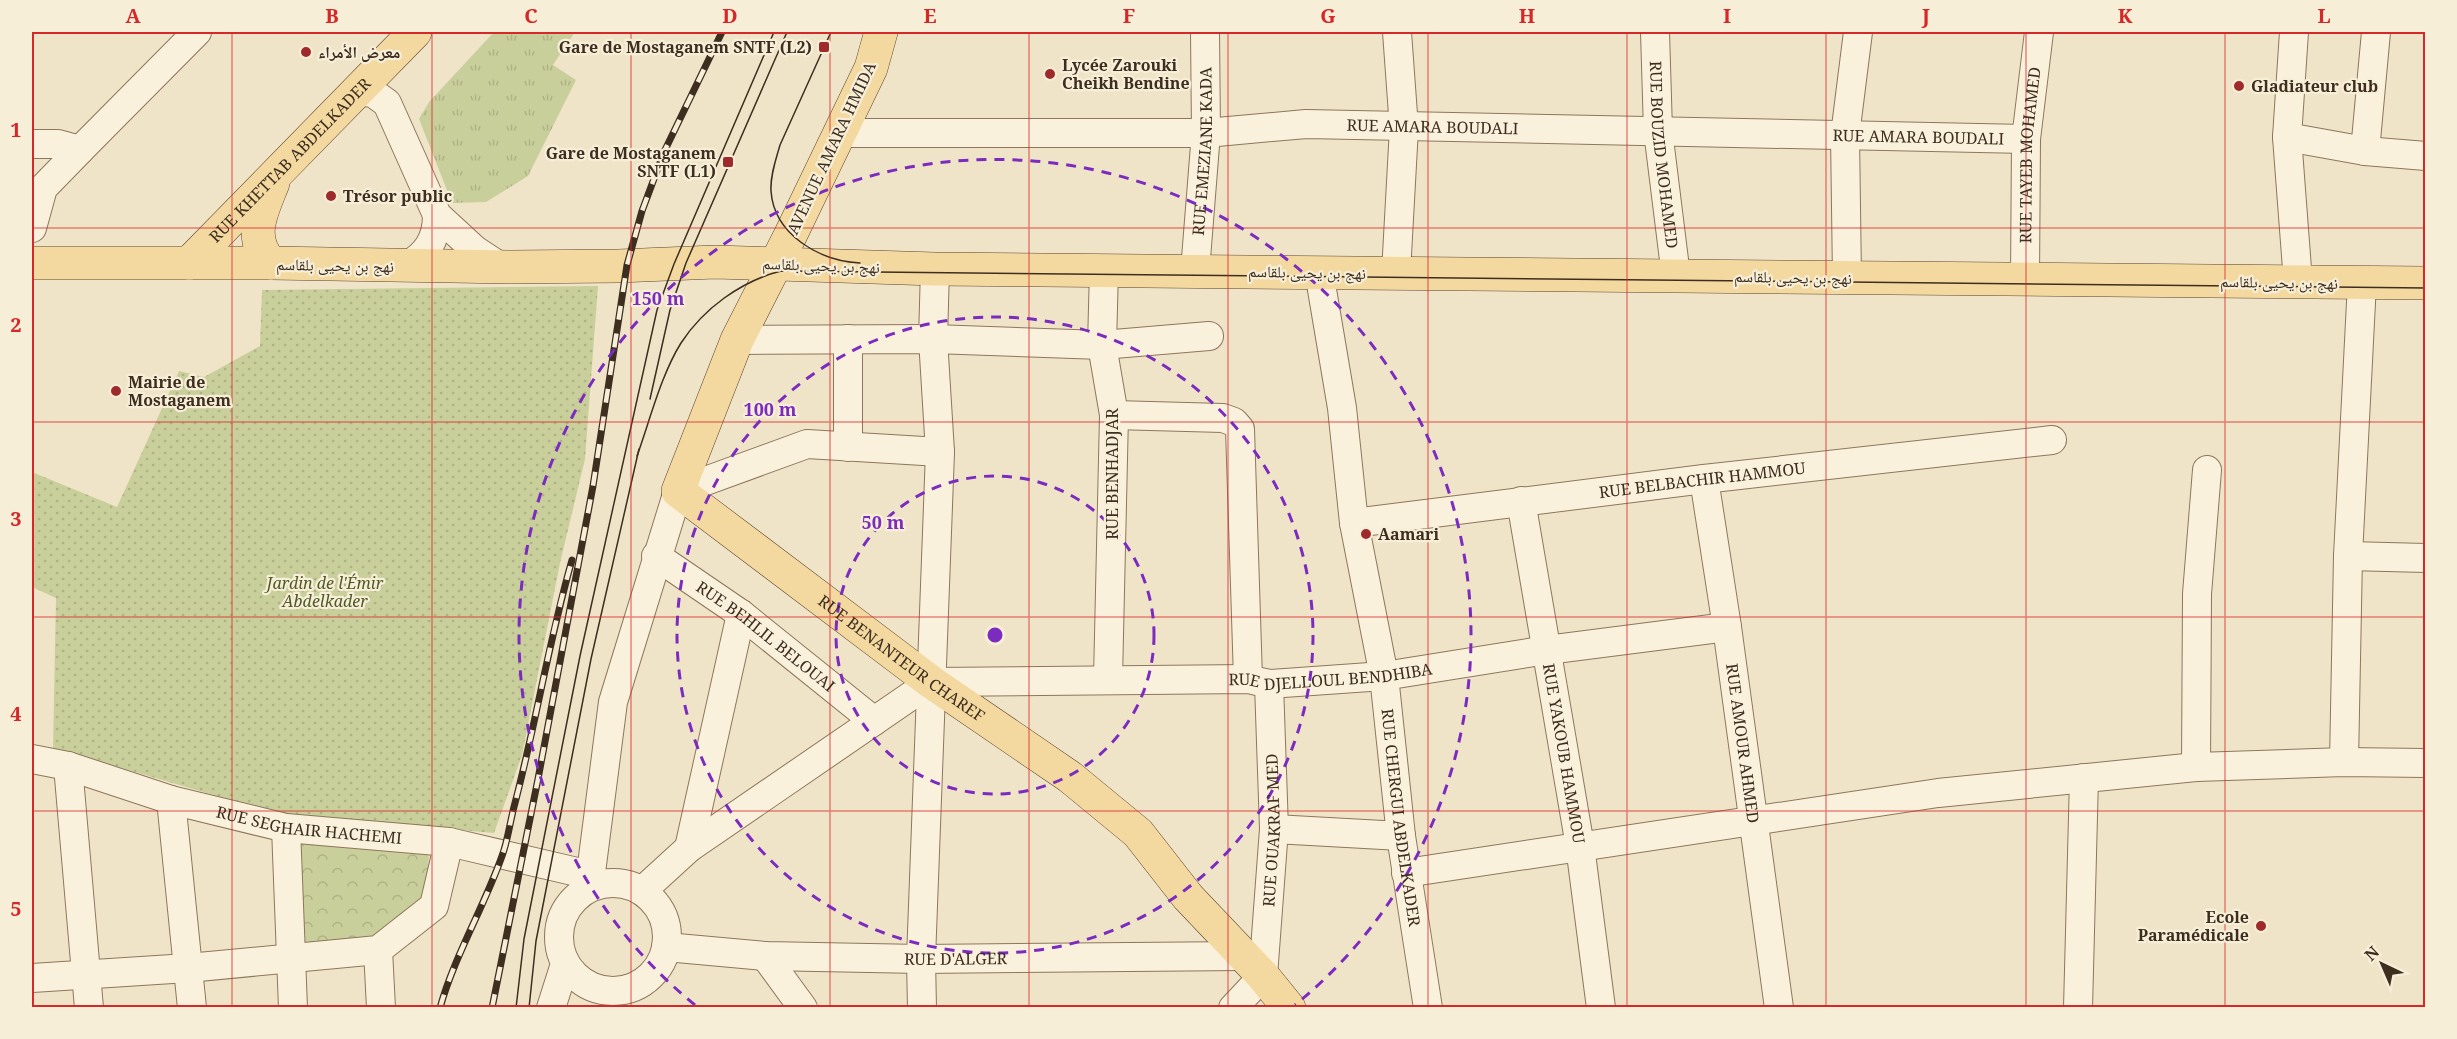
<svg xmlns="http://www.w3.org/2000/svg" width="2457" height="1039" font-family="'Noto Serif','Noto Naskh Arabic',serif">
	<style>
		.grass { fill: url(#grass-tufts) }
		.forest { fill: url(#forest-crowns) }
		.garden { fill: url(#garden-dots) }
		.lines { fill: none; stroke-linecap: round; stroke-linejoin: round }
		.minor-casing { stroke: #8d765c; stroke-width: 30 }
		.major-casing { stroke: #5b4430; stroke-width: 34 }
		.minor { stroke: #faf1dc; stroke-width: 28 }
		.major { stroke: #f3d9a0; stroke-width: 33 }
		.tram { stroke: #3d2e20; stroke-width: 1.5 }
		.rail-casing { stroke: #3d2e20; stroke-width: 7 }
		.rail { stroke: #f7eed8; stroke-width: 4.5; stroke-dasharray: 14; stroke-linecap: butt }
		.grid { fill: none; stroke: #d62828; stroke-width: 1.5; stroke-opacity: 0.55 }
		.ring { fill: none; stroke: #7b2cbf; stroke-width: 3; stroke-dasharray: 10 8 }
		.poi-dot { fill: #9e2a2b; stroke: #f7eed8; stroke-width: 2 }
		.labels { text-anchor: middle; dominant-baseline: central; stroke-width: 4.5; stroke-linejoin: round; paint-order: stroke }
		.poi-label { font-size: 16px; font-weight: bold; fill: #3d2e20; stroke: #f7eed8; text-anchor: start }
		.street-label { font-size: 16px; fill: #3d2e20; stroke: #f7eed8 }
		.park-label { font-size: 16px; font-style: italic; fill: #4d5a26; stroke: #f7eed8 }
		.centre { fill: #7b2cbf; stroke: #f7eed8; stroke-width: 3 }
		.ring-label { font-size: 18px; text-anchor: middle; font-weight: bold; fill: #7b2cbf; stroke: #f7eed8; stroke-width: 4.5; stroke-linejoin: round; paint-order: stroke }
		.neatline { fill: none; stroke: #d62828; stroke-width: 2 }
		.grid-label { font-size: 20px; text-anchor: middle; font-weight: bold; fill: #d62828 }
	</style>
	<defs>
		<pattern id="grass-tufts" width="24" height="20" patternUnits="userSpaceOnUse" patternTransform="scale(1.5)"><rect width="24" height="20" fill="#c9cf9b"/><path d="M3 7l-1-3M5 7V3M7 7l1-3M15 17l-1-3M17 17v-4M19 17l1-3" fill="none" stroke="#aeb285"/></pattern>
		<pattern id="forest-crowns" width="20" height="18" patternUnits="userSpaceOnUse" patternTransform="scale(1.5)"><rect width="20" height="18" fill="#c9cf9b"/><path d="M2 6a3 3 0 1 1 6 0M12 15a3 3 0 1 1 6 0" fill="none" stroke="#aeb285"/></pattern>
		<pattern id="garden-dots" width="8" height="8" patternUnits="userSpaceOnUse" patternTransform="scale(1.5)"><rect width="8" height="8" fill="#c9cf9b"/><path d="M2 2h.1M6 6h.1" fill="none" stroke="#aeb285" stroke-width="1.8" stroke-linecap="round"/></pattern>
	</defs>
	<rect width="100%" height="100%" fill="#f0e4c8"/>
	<path class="grass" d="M494,32H575L553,65L576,80L528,176L486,202L452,203L419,119L429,102Z"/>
	<path class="forest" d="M295,839L429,852L427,899L385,934L302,944Z"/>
	<path class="garden" d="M598,286L585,459L560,563L522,755L494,833L278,814L53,748L56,598L32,587V472L117,507L179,371L204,377L260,346L262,290Z"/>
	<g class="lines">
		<g class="minor-casing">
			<g id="minor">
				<path id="s1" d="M1655,32L1658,131L1676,276"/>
				<path d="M2294,32L2287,137L2298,282"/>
				<path d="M356,91L373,93L387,103L437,215L475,250L501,267"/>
				<path id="s2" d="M841,133H1206L1306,124L2026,139"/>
				<path d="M2287,137L2365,151L2426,156"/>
				<path d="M32,144H58L80,150L43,188L32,228"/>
				<path d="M80,150L197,32"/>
				<path d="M2365,151L2376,32"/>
				<path d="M406,266C427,255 437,239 437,215"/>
				<path d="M1104,270L1102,345L1114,415L1108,679"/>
				<path id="s3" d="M1195,271L1206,133L1205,32"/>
				<path id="s4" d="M1319,272L1342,408L1354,523L1384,676L1401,836L1428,1008"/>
				<path d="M1396,273L1404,128L1397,32"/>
				<path d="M1847,278L1845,135L1858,32"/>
				<path id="s5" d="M2025,279L2026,139L2039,32"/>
				<path d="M848,339V447"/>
				<path d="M737,340L933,339L1102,345L1209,336"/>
				<path d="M1114,415L1223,418L1234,422L1240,429L1248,679"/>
				<path id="s6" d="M1704,479L1727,627L1779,1008"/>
				<path id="s7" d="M1521,501L1580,846L1601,1008"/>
				<path id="s8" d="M1354,523L1704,479L2052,440"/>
				<path id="s9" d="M656,556L741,614L874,721"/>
				<path d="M2348,556L2426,558"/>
				<path id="s10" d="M931,682L1248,679L1269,684L1384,676L1547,650L1727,627"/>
				<path id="s11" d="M32,759L68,766L171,800L286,828L449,842L590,875"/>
				<path d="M2344,762L2348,556L2362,283"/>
				<path d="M68,766L89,1008"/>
				<path d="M2196,767L2197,594L2207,470"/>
				<path d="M171,800L192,1008"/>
				<path d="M286,828L293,1008"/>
				<path d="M1274,829L1401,836"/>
				<path d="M689,848L741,614"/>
				<path d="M1406,873L1938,793L2196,767L2344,762L2426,763"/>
				<circle cx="613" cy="937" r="54"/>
				<path d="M589,888L613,702L678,491L807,444L940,452"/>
				<path d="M642,891L689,848L931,682"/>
				<path id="s12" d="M666,947L765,956L921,959L1243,956"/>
				<path d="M378,950L381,1008"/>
				<path d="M765,956L803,1008"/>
				<path d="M32,978L188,968L378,950L434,906L449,842"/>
				<path d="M551,1008L565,964"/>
				<path d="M922,1008L921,959L940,452L933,339L935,269"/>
				<path id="s13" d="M1233,1008L1263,976L1274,829L1269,684"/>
				<path d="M2078,1008L2084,778"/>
			</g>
		</g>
		<g class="major-casing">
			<g id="major">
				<path id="s14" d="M881,32L871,68L791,234L737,340L678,491L931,682L1070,777L1138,833L1188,897L1263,976L1289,1008"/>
				<path d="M32,263H271L510,267L618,266L715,262L935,269L2426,283"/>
				<path id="s15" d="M189,263L415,32"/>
				<path d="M271,263C247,238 262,211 273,183"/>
			</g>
		</g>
		<use href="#minor" class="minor"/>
		<use href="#major" class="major"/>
		<g class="tram">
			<path d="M831,32L780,145C776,159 770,176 771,191C774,235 820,261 860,263"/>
			<path d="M650,399L670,310L686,263L787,32"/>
			<path d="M637,456C650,420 661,375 681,343C703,309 741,281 781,271L2426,288"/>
			<path d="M516,1008L524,939L580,656L657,310L674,264L774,32"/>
			<path d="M529,1008L536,941L591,659L639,449"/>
		</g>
		<g class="rail-casing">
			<g id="rail">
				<path d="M440,1008C454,957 484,907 502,856C508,840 510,821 515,803C536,723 549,640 572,560"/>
				<path d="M492,1008L538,779L593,486L627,265L642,211L664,152L722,32"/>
			</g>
		</g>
		<use href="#rail" class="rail"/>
	</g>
	<path class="grid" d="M232,32V1008M432,32V1008M631,32V1008M830,32V1008M1029,32V1008M1228,32V1008M1428,32V1008M1627,32V1008M1826,32V1008M2026,32V1008M2225,32V1008M32,228H2426M32,422H2426M32,617H2426M32,811H2426"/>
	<g class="ring">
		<circle cx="995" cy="635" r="159"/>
		<circle cx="995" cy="635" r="318"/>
		<path d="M695 1005A476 476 0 1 1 1295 1005"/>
	</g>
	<g class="poi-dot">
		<rect x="818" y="41" width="12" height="12" rx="3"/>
		<circle cx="306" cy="52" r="6"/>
		<circle cx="1050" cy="74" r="6"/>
		<circle cx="2239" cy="86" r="6"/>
		<rect x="722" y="156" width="12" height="12" rx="3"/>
		<circle cx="331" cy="196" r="6"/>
		<circle cx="116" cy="391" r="6"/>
		<circle cx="1366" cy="534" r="6"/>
		<circle cx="2261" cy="926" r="6"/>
	</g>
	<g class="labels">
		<g class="poi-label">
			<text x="812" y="47" text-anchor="end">Gare de Mostaganem SNTF (L2)</text>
			<text x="318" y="52">معرض الأمراء</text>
			<text x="1062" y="65">Lycée Zarouki<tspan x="1062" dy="18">Cheikh Bendine</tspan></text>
			<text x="2251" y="86">Gladiateur club</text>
			<text x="716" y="153" text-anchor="end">Gare de Mostaganem<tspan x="716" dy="18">SNTF (L1)</tspan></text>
			<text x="343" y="196">Trésor public</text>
			<text x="128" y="382">Mairie de<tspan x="128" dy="18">Mostaganem</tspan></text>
			<text x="1378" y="534">Aamari</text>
			<text x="2249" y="917" text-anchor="end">Ecole<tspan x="2249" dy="18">Paramédicale</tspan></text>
		</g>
		<g class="street-label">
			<text stroke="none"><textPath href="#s2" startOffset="592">RUE AMARA BOUDALI</textPath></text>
			<text stroke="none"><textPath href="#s2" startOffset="1078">RUE AMARA BOUDALI</textPath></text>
			<text transform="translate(831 148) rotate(-65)">AVENUE AMARA HMIDA</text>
			<text stroke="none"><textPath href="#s3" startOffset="120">RUE EMEZIANE KADA</textPath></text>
			<text stroke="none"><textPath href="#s1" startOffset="123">RUE BOUZID MOHAMED</textPath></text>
			<text stroke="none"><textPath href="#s5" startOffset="124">RUE TAYEB MOHAMED</textPath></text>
			<text stroke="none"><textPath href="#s15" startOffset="144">RUE KHETTAB ABDELKADER</textPath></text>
			<text transform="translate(335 265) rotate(1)">نهج بن يحيى بلقاسم</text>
			<text transform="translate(821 265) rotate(2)">نهج بن يحيى بلقاسم</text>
			<text transform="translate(1307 272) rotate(1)">نهج بن يحيى بلقاسم</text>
			<text transform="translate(1793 277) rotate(1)">نهج بن يحيى بلقاسم</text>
			<text transform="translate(2279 282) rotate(1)">نهج بن يحيى بلقاسم</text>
			<text transform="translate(1112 474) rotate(-90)">RUE BENHADJAR</text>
			<text stroke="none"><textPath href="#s8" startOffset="351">RUE BELBACHIR HAMMOU</textPath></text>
			<text stroke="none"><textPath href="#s9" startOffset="136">RUE BEHLIL BELOUAI</textPath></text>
			<text stroke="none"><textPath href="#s14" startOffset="782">RUE BENANTEUR CHAREF</textPath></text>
			<text stroke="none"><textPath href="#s10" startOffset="400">RUE DJELLOUL BENDHIBA</textPath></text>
			<text stroke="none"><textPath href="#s6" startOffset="267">RUE AMOUR AHMED</textPath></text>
			<text stroke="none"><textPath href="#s7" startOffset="256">RUE YAKOUB HAMMOU</textPath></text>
			<text stroke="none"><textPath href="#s4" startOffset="552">RUE CHERGUI ABDELKADER</textPath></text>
			<text stroke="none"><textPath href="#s11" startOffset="286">RUE SEGHAIR HACHEMI</textPath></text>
			<text stroke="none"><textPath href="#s13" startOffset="190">RUE OUAKRAF MED</textPath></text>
			<text stroke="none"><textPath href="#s12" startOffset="290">RUE D'ALGER</textPath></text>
		</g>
		<g class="park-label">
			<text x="325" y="583">Jardin de l'Émir<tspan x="325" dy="18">Abdelkader</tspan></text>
		</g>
	</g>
	<circle cx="995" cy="635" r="9" class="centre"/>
	<g class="ring-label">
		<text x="658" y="305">150 m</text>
		<text x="770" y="416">100 m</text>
		<text x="883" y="529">50 m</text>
	</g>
	<rect width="2457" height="1039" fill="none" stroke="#f7eed8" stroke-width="66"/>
	<g transform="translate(2382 964) rotate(316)" stroke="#f7eed8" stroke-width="4.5" paint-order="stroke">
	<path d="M0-4.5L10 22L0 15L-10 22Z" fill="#3d2e20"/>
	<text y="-9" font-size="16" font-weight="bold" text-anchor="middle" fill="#3d2e20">N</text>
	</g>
	<rect x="33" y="33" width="2391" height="973" class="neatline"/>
	<g class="grid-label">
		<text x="133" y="23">A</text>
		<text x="332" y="23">B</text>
		<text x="531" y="23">C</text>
		<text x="730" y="23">D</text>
		<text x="930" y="23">E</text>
		<text x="1129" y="23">F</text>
		<text x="1328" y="23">G</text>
		<text x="1527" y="23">H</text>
		<text x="1727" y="23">I</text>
		<text x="1926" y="23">J</text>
		<text x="2125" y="23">K</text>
		<text x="2324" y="23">L</text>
		<text x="16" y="137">1</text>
		<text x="16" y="332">2</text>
		<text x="16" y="526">3</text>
		<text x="16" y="721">4</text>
		<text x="16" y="916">5</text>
	</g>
</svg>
